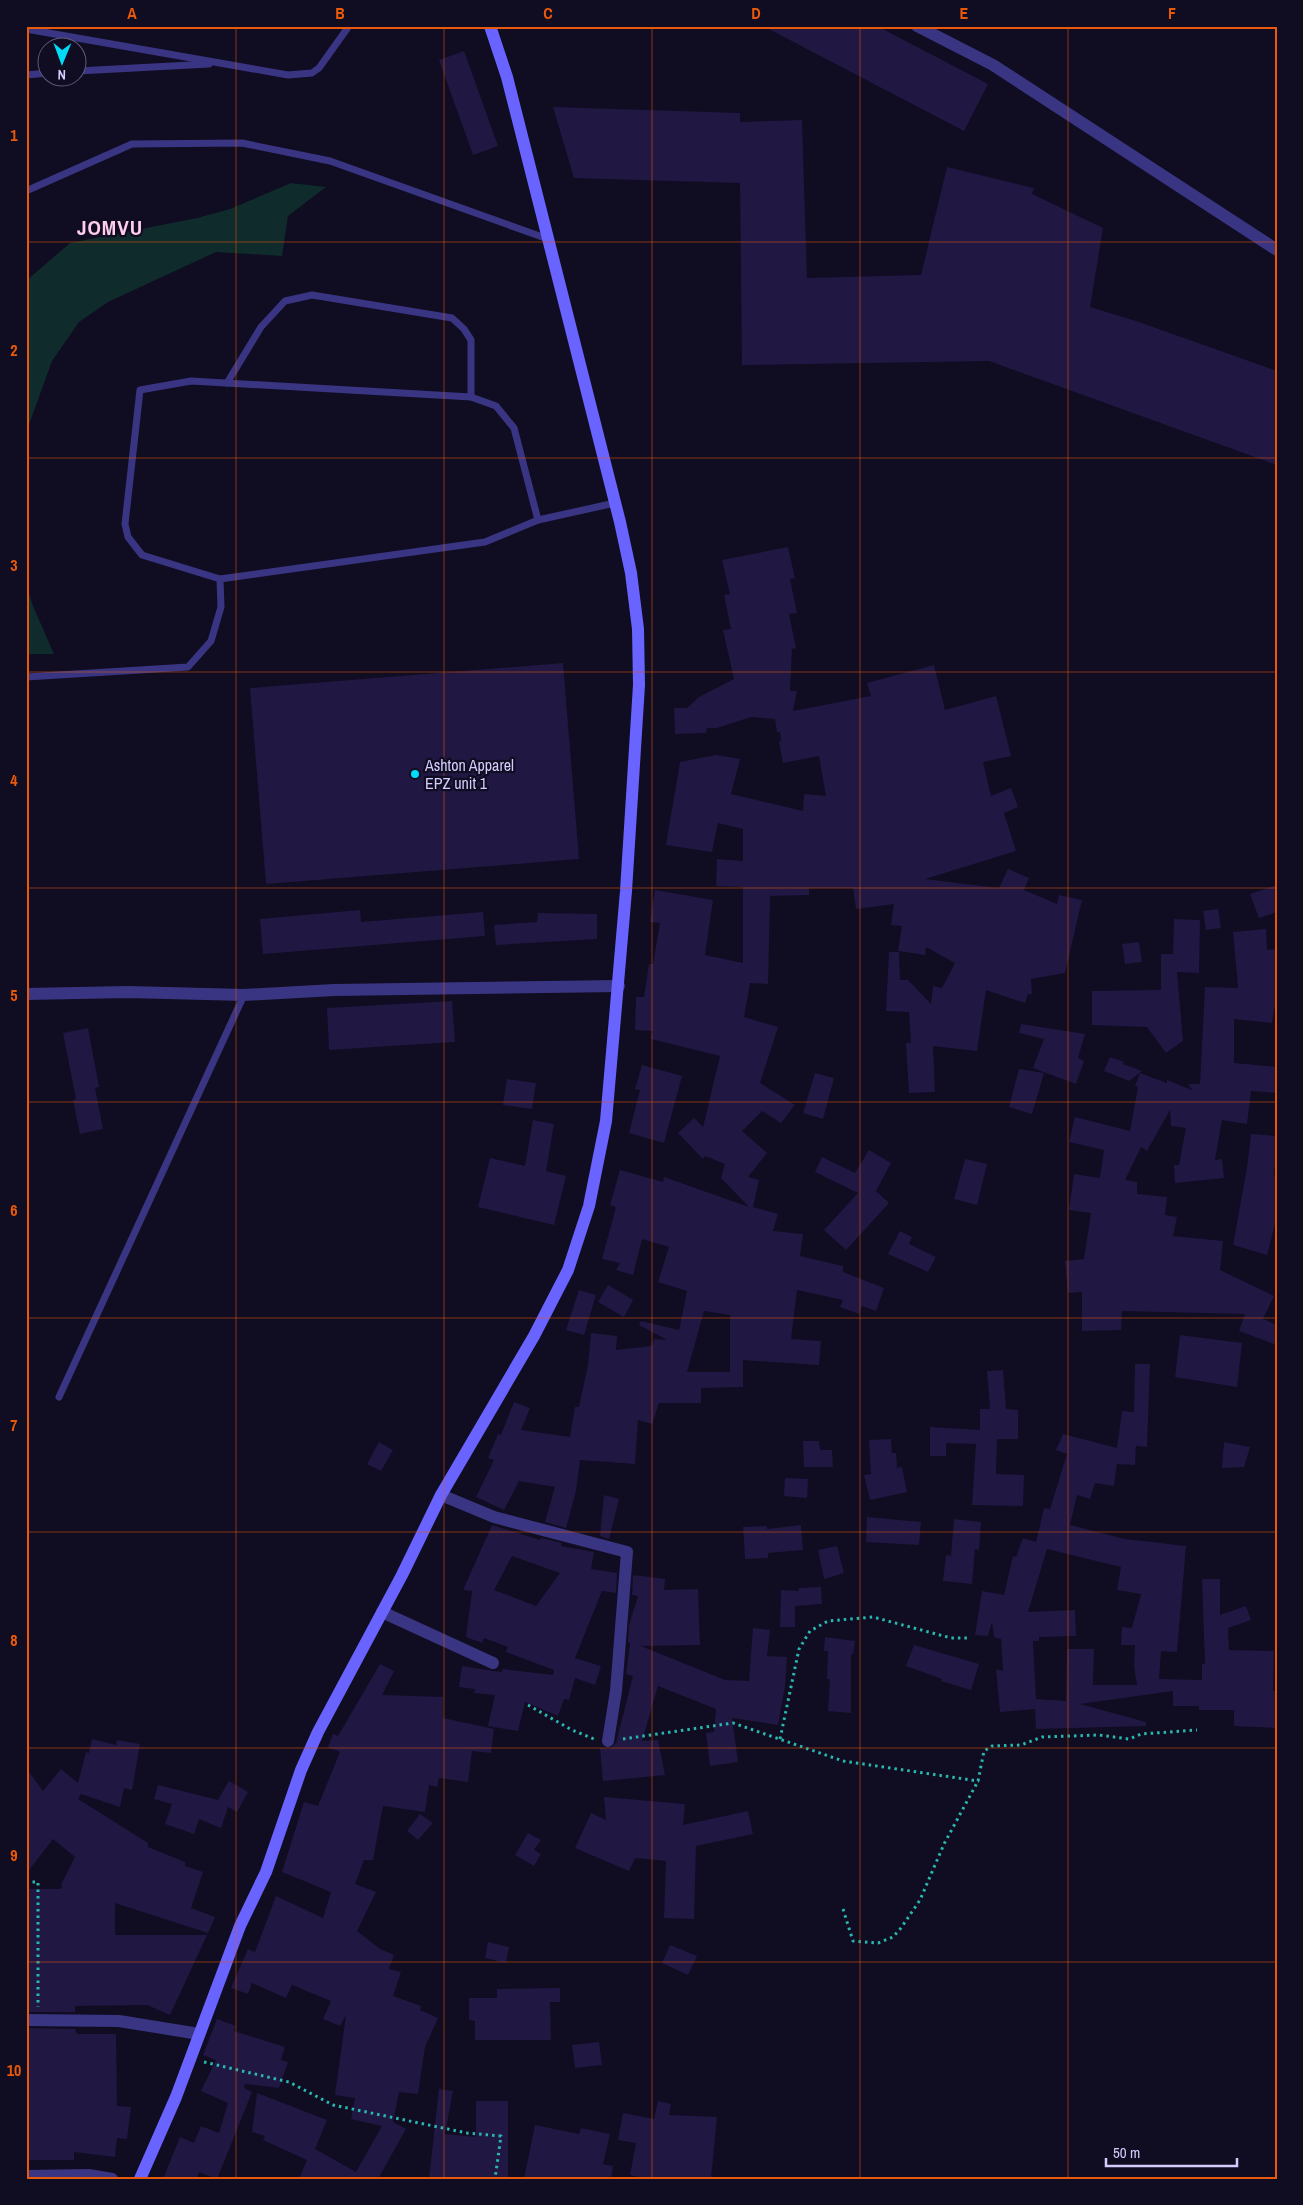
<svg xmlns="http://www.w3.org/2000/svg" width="1303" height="2205" font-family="'Archivo Narrow',sans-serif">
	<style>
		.green { fill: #0f2b2b }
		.building { fill: #211743; fill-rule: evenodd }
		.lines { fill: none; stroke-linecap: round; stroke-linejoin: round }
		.path { stroke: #29b7b0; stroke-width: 3; stroke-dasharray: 2.5 4; stroke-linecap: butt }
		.service { stroke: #393582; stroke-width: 7 }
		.minor { stroke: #393582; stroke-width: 12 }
		.tertiary { stroke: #393582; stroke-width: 12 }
		.secondary { stroke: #6963ff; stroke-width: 12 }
		.grid { fill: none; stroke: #e8590c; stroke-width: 1; stroke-opacity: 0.55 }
		.poi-dot { fill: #00dcf7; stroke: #100c21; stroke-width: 2 }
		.labels { text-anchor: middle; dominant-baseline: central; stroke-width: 4.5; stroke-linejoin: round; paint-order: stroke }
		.poi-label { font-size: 16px; fill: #d3ccff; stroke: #100c21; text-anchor: start }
		.district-label { font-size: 21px; font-weight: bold; letter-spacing: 1px; fill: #ffceed; stroke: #100c21 }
		.neatline { fill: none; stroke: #e8590c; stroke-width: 2 }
		.grid-label { font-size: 16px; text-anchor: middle; font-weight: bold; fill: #e8590c }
	</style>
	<rect width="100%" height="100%" fill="#100c21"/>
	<g class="green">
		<path d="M291,183L326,187L288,216L282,256L216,252L108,302L79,322L52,361L26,433L27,280L70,243L197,218L230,209Z"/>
		<path d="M26,584L33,606L54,654H26Z"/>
	</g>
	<g class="building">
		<path d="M763,26H877L988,84L964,131Z"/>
		<path d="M464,51L498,146L473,155L439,60Z"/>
		<path d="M553,107L740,113V122L802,120L807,278L921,275L947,167L1034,188L1032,194L1103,228L1090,307L1139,322L1277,371V465L989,361L742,365L740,183L574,178Z"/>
		<path d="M788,547L795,578L790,579L797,613L789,614L796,648L792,649L790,691H797L793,711L871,696L867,683L934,665L945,710L996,696L1011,756L983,762L991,796L1011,788L1018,807L1004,813L1016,851L925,879L999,888L1008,869L1029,878L1024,890L1057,904L1059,895L1082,900L1065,973L1031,979L1032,994H1028L1025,1003L986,990L977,1051L933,1046L935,1092L909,1093L906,1043H911L909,1012L886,1011L889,952H899L900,980H908L931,1004L933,986L942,988L955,963L926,947L925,955L898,951L902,926L891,925L894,904L856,909L853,888H809V895L770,896L768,984L750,983L744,1017L778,1027L760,1083L795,1105L781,1123L762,1111L742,1131L767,1153L748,1177L759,1180L753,1207L778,1214L773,1231L803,1234L800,1256L843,1266V1272L884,1288L876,1311L862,1306L859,1314L840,1307L843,1300L797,1290L791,1339L821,1341L819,1365L743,1360V1387L701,1388V1403H659L652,1424L638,1420L635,1464L580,1460L576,1491L566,1528L545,1522L555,1487L519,1481L504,1510L476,1497L494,1460L488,1458L498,1434L501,1435L514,1402L530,1408L521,1430L570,1437L575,1407H579L588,1365L591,1333L617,1336L616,1350L652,1346L654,1339L667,1340L639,1325L641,1321L679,1330L687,1291L658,1282L669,1247L642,1239L633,1275L616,1270L620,1263L602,1259L616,1207L610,1205L620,1170L663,1182L664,1177L749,1207L721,1178L725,1164L705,1156L703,1159L678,1133L694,1118L703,1127L720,1056L651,1039L653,1031L635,1030L636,997H644L649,964H653L660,923L650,922L655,890L713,900L705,955L743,963V887L716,886L717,859L743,861V829L718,823L712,852L666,845L680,762L716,755L740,759L731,794L803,811L804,794L826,796L819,756L783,763L779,742L781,741L780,732H777L775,719L751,717L717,728H707L706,733L675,734L674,708H687L699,697L734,679L723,630L731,629L724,595L730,594L722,560ZM704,1311L730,1315V1372H687Z"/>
		<path d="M563,663L579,859L266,884L250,688Z"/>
		<path d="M1277,885V912L1259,918L1250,894Z"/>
		<path d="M1218,909L1221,928L1206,930L1203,911Z"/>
		<path d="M360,910L361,922L483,912L485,936L263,954L260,919Z"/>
		<path d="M538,913L597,914V939L496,945L494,925L537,922Z"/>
		<path d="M1174,919L1200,920L1199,973L1177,972L1183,1041L1166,1053L1147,1027L1092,1025V991L1161,990V954H1173Z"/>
		<path d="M1266,929L1267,950L1277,949V992L1272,1023L1234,1019V1063L1277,1067V1093L1251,1091L1247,1124L1222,1120L1215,1160L1222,1159L1224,1178L1175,1183L1174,1165H1179L1186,1128L1171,1126L1170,1110L1147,1151L1141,1147L1125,1180L1137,1182V1194L1167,1197L1165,1215L1177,1217L1173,1236L1223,1241L1220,1270L1274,1296L1263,1319L1277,1325V1345L1239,1331L1245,1314L1122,1311L1121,1330L1082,1331V1292L1068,1293L1065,1261L1084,1259L1091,1213L1069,1210L1074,1174L1100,1178L1104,1150L1069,1142L1075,1117L1130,1131L1138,1087L1135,1086L1140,1073L1167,1083V1080L1192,1090L1188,1084H1200L1205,987L1238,988L1233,932Z"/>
		<path d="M1139,942L1142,962L1125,964L1122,944Z"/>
		<path d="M452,1001L455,1042L329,1050L327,1008Z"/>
		<path d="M1021,1024L1085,1034L1078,1058L1084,1061L1076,1084L1033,1068L1044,1039L1019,1033Z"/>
		<path d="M88,1028L99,1087L95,1088L103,1129L80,1134L73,1100L76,1099L63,1033Z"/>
		<path d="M1110,1057L1124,1062L1123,1064L1142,1071L1129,1081L1104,1071Z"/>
		<path d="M642,1065L682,1076L664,1143L629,1133L640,1090L635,1089Z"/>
		<path d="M1019,1069L1044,1073L1032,1114L1009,1107Z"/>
		<path d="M815,1073L834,1078L823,1119L803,1113Z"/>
		<path d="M507,1079L536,1083L532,1109L503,1105Z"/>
		<path d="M533,1120L554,1124L546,1171L566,1176L554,1225L478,1207L490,1158L525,1166Z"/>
		<path d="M1251,1134L1277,1136L1274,1176H1277V1216L1267,1255L1233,1245L1247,1168Z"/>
		<path d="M869,1150L891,1163L876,1191L889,1203L846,1250L824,1230L858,1193L815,1172L822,1157L855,1173Z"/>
		<path d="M965,1159L987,1164L977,1205L954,1199Z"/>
		<path d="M900,1231L912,1237L909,1244L936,1257L928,1272L888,1254Z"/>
		<path d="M608,1285L633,1300L624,1317L598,1302Z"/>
		<path d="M579,1290L596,1295L584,1335L566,1330Z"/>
		<path d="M1180,1335L1242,1343L1237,1387L1175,1377Z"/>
		<path d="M1135,1364H1150L1147,1447L1136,1446L1135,1465L1117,1464L1114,1486L1095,1483L1090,1499L1077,1495L1070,1525L1125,1539L1186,1546L1177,1652L1161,1651L1159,1679L1202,1680V1664H1205L1202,1579H1220V1615L1246,1606L1251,1620L1228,1628L1229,1650L1274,1651L1273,1691H1277V1728L1234,1726V1710H1199V1706H1173V1691L1080,1704L1146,1722V1726L1036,1729L1035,1709L1000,1712L996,1669L1003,1671L1001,1639L994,1637L992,1622L988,1636L975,1635L982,1591L1004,1595L1013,1556L1016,1557L1023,1538L1036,1542L1044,1508L1050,1509L1067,1454L1056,1450L1063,1434L1117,1448L1122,1411L1134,1412ZM1047,1549L1121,1567L1117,1590L1141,1594L1132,1628L1122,1627L1121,1645H1135L1134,1666L1137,1685H1093L1094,1649H1067L1066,1701L1036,1699L1033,1641H1039V1637L1076,1636L1075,1610L1028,1612Z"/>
		<path d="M1003,1370L1006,1409L1018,1410V1439H997L996,1474L1024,1475L1023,1506L972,1505L976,1444L946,1443V1456H930V1427L980,1430V1409H990L987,1371Z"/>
		<path d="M891,1439L892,1453H896L897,1468L902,1467L907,1492L870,1500L864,1475L871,1474L869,1440Z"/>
		<path d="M803,1441H819L820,1450H832L833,1467H804Z"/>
		<path d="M379,1442L393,1450L381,1471L367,1464Z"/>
		<path d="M1224,1442L1250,1447L1244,1467L1222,1468Z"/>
		<path d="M785,1478L808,1479L807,1498L784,1496Z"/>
		<path d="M604,1495L619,1499L609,1539L600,1536Z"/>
		<path d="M867,1517L921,1522L919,1545L866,1542Z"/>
		<path d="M954,1519L981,1522L979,1550L975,1549L972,1584L943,1581L946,1555L951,1556Z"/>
		<path d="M492,1525L540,1540L541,1538L562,1543L561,1546L594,1552L591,1569L617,1573L616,1593L602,1591L575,1658L601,1666L595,1685L575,1678L569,1700L564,1699L558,1716L525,1702L518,1731L488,1726L495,1695L474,1693L475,1689L459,1687L462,1666L493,1671L502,1672V1669L553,1675L554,1670L506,1652L508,1647L484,1638L482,1643L466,1637L472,1591L463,1590ZM512,1556L560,1573L536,1606L494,1590Z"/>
		<path d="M801,1525L803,1550L768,1553V1558L745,1559L743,1527L767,1526V1529Z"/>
		<path d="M837,1546L844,1573L824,1579L818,1550Z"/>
		<path d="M633,1575L665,1579L664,1590L698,1589L700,1645L641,1646L725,1680L749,1681L753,1628L770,1630L767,1656L787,1657L785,1686L778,1725L732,1718L738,1762L710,1766L706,1733L714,1732L716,1709L658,1686L642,1741L658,1740L665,1775L603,1781L600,1748L610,1749L616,1743L633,1676L626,1674L630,1643L628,1642L629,1625L638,1596L632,1595Z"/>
		<path d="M821,1587L822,1604L795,1606V1627H780L781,1590L799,1591V1588Z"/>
		<path d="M825,1637L855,1641L853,1654H851V1713L828,1711L830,1679H827L828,1651H824Z"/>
		<path d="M914,1645L979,1664L971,1690L941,1681L942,1679L906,1666Z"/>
		<path d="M380,1664L394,1671L382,1695L443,1697V1718L494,1729L491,1753L472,1751L468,1782L439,1778L437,1787L429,1785L425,1812L383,1806L373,1860H364L355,1884L376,1892L357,1931L380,1949L394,1955L389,1969L401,1972L393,1996L421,2006L420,2010L438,2018L425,2047L418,2094L399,2092L393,2122L406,2129L378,2179H299L307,2160L263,2140L265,2136L252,2132L257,2093L327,2120L315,2149L356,2172L382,2126L351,2119L355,2098L335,2095L346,2015L340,2026L323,2019L331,2001L292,1985L286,1998L252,1983L248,1994L231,1988L248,1949L255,1952L276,1896L323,1918L331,1892L282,1872L304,1802L318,1806L340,1752L328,1747L333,1734L338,1736Z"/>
		<path d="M92,1739L116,1745L117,1740L140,1744L132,1790L124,1788L120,1807L81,1794L78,1799L148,1843V1847L185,1862V1866L203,1872L191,1908L215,1917L208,1933L115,1903V1935H207L170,2015L147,2005L75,2006V2012H26V1889H59L63,1887L61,1885L75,1857L53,1839L26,1874V1768L43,1791L61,1769L78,1783L86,1752L89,1753Z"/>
		<path d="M229,1781L248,1792L237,1812L228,1807L221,1828L199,1819L194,1834L165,1824L172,1804L154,1799L158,1785L218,1800Z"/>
		<path d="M604,1797L685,1804L683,1825L748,1811L753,1834L696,1846L694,1919L664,1918L666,1861L635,1858L629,1871L575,1848L591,1813L606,1820Z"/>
		<path d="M420,1814L433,1823L418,1840L407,1831Z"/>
		<path d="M528,1833L541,1840L534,1850L541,1854L534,1866L515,1855Z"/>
		<path d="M488,1942L509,1947L506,1963L485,1958Z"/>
		<path d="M670,1945L697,1956L688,1975L662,1963Z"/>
		<path d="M560,1988V2002H550L551,2040H475V2021L469,2020V1998H497V1989Z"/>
		<path d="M217,2019L236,2026L234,2031L285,2047L281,2060L288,2062L279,2088L245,2084L244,2088L252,2092L217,2179L199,2172L197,2179H163L180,2137L194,2143L201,2126L219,2133L228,2103L201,2091L216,2060L203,2055Z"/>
		<path d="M26,2028L75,2029L77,2034H116L117,2106L131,2107L127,2139L117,2138L115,2157L74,2152V2160H26Z"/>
		<path d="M599,2042L602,2065L575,2068L572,2045Z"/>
		<path d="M439,2089L453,2091L445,2134L476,2137V2101H508V2179H429Z"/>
		<path d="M658,2101L671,2104L669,2115L717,2117L711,2179H647L630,2175L636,2143L618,2140L623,2113L654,2119Z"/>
		<path d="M535,2125L579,2134L581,2128L610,2134L603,2164L613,2166L611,2179H524Z"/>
	</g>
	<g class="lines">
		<g class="path">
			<path d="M528,1705L572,1730L594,1739"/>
			<path d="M623,1739L733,1723L843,1761L978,1781L984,1751L992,1746L1021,1745L1042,1737L1099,1735L1129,1739L1141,1734L1197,1730"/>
			<path d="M780,1739L799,1649L810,1631L828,1621L873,1617L951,1638H967"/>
			<path d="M26,1882H38V2007"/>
			<path d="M843,1909L853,1941L878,1943L893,1937L901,1928L920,1900L944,1844L978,1781"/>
			<path d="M204,2062L289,2082L333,2105L467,2133L501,2136L495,2179"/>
		</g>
		<g class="service">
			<path d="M26,29L288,75L312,73L319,68L349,26"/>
			<path d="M78,71L209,64"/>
			<path d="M26,75L48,73"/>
			<path d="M26,191L132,144L242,143L330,161L548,239"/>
			<path d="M227,383L261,327L285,301L312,295L452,318L464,329L471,340V397"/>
			<path d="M220,579L142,555L128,537L125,524L140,390L191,381L471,397L496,406L514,428L538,520"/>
			<path d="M26,677L188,667L211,641L221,607L220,579L485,542L538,520L615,503"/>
			<path d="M59,1397L244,995"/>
		</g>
		<g class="minor">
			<path d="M917,26L993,65L1277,250"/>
			<path d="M26,994L128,992L244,995L334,990L619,986"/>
			<path d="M441,1495L494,1517L627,1552L616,1691L608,1741"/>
			<path d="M382,1612L493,1663"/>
			<path d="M26,2176L89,2175L112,2179"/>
		</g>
		<path class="tertiary" d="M26,2020L119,2021L199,2034"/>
		<path class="secondary" d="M140,2179L176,2097L240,1926L266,1872L301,1770L318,1732L402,1575L441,1495L534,1336L568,1270L589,1206L606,1121L626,891L639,685L638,629L631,573L620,522L507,77L490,26"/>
	</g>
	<path class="grid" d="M236,26V2179M444,26V2179M652,26V2179M860,26V2179M1068,26V2179M26,242H1277M26,458H1277M26,672H1277M26,888H1277M26,1102H1277M26,1318H1277M26,1532H1277M26,1748H1277M26,1962H1277"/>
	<circle class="poi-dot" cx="415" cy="774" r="5"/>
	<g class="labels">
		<g class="poi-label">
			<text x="425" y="765">Ashton Apparel<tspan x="425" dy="18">EPZ unit 1</tspan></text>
		</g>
		<g class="district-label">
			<text x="110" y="227">JOMVU</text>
		</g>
	</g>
	<rect width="1303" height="2205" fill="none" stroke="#100c21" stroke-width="55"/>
	<g transform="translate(62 62) rotate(181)"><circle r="24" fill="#100c21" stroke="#5e597a"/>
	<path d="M0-4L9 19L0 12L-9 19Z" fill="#00dcf7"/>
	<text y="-8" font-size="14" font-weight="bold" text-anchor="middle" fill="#d3ccff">N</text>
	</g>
	<path d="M1106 2158v8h131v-8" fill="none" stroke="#d3ccff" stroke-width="2.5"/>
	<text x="1113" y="2158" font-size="15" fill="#d3ccff" stroke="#100c21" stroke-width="4" paint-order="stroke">50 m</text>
	<rect x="28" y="28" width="1248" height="2150" class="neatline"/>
	<g class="grid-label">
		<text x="132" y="19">A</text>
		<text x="340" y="19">B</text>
		<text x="548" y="19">C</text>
		<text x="756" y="19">D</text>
		<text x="964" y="19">E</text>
		<text x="1172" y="19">F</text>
		<text x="14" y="141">1</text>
		<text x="14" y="356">2</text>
		<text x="14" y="571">3</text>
		<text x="14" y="786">4</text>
		<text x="14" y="1001">5</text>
		<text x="14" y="1216">6</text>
		<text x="14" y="1431">7</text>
		<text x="14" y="1646">8</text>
		<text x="14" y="1861">9</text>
		<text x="14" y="2076">10</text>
	</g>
</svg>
